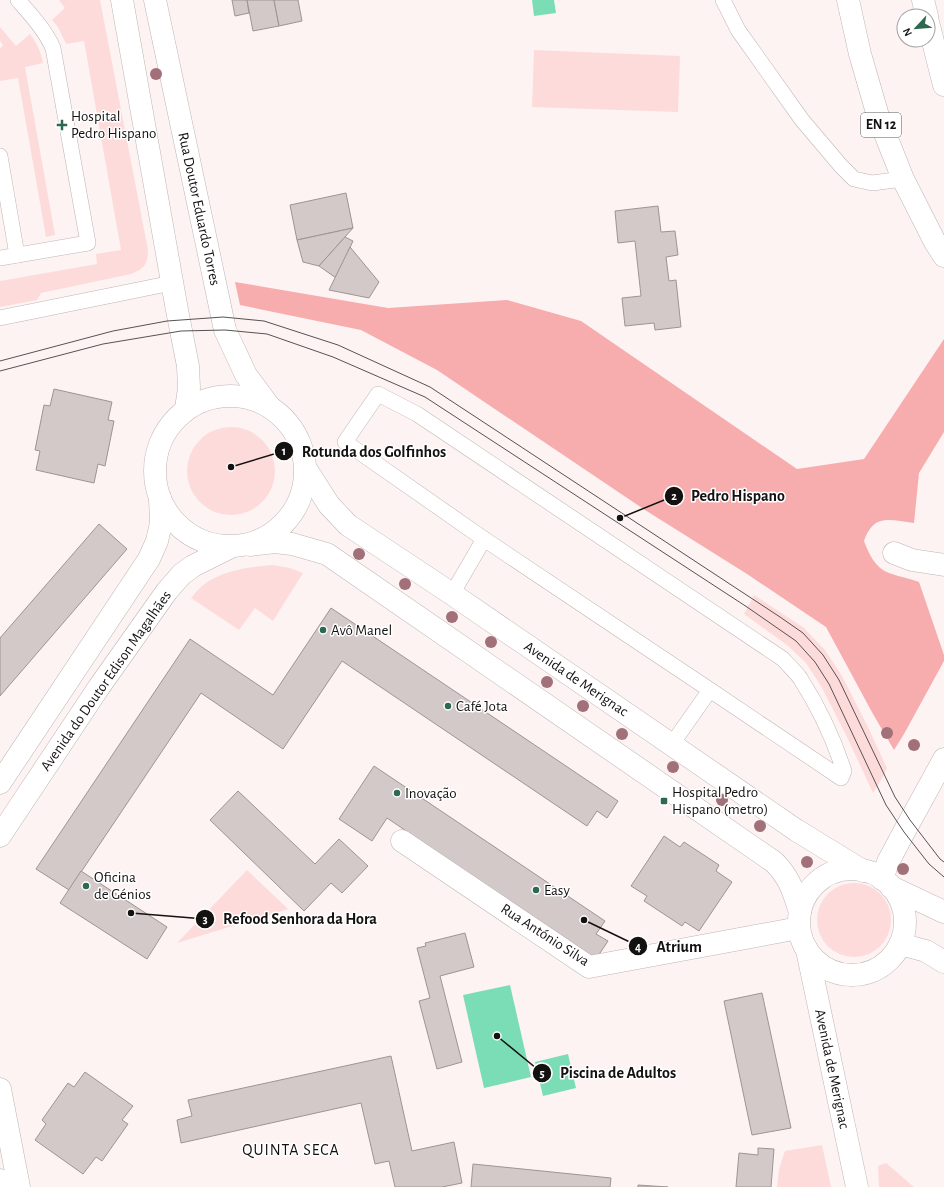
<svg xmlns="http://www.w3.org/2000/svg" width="944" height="1187" font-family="'Alegreya Sans',sans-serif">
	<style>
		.green { fill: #fddbdb }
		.forest { fill: #f7acad }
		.water { fill: #7bddb6 }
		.building { fill: #d3c9c9; stroke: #9e9494 }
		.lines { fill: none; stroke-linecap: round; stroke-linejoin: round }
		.service-casing { stroke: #bfb5b5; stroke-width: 16 }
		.pedestrian-casing { stroke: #bfb5b5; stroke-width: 23 }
		.minor-casing { stroke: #bfb5b5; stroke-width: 23 }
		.tertiary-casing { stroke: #bfb5b5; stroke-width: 23 }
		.secondary-casing { stroke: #bfb5b5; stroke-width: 23 }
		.primary-casing { stroke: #bfb5b5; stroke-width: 23 }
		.service { stroke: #fff; stroke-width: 15 }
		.pedestrian { stroke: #fff; stroke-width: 22 }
		.minor { stroke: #fff; stroke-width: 22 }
		.tertiary { stroke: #fff; stroke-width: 22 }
		.secondary { stroke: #fff; stroke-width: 22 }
		.primary { stroke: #fff; stroke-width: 22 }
		.tram { stroke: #575252; stroke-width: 1 }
		.tree { fill: #a27079 }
		.poi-dot { fill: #2d6851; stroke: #fff; stroke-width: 1.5 }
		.labels { text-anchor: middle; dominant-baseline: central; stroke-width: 3; stroke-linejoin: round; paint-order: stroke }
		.shield { fill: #fff; stroke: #5a5858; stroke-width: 1 }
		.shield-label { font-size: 14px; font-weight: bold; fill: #141111 }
		.poi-label { font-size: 15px; fill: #141111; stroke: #fff; text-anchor: start }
		.street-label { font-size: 15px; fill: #141111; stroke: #fff }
		.neighbourhood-label { font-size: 16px; letter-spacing: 1px; fill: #141111; stroke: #fff }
		.leader { fill: none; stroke: #141111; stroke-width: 1.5 }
		.callout-dot { fill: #141111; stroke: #fff; stroke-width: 1.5 }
		.mark-label { font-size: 12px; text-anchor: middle; font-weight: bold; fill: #fff }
		.callout-label { font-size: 16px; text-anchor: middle; font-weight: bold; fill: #141111; stroke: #fff; stroke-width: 3; stroke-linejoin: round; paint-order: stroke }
	</style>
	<rect width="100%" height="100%" fill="#fdf3f3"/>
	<g class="green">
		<path d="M59,0H100L148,250C148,264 144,269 131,274L41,293L37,300L0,307V281L97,264L96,254L121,250L84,41L66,44L58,27L52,20L65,8Z"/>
		<path d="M0,27L16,46L30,34C37,43 41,52 43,63L25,67L55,235L46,237L18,78L0,81V49L3,45L0,41Z"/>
		<path d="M534,50L680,56L678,112L532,107Z"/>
		<circle cx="231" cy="471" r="44"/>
		<path d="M273,565L290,568L303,573L273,621L255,608L239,630L191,598C194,594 198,590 202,586C221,570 249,567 273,565Z"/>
		<path d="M754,595L804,628L825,650L842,676L867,725L887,768L884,775L873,793L846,735L821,686L806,663L787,645L744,614Z"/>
		<path d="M247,870L288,909L177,943Z"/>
		<circle cx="854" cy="920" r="37"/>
		<path d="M822,1145L831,1187H777L779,1169L785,1151Z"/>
		<path d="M886,1163L914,1187H879L878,1166Z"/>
	</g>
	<path class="forest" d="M235,282L388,308L507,300L581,321L797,469L864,459L944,339V432L919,473L914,523C889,520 874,513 864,541C869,554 875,568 889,573C899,577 909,578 919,582L944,655V661L904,734L894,750L873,714L826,627L747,574L645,510L437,370L361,330L240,305Z"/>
	<g class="water">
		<path d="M532,0H554L556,13L534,16Z"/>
		<path d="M510,985L531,1077L484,1088L463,995Z"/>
		<path d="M568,1054L576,1088L543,1096L535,1062Z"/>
	</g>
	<g class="building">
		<path d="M232,0H247L249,13L235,16Z"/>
		<path d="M247,0H274L279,26L253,31Z"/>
		<path d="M274,0H298L302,21L279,26Z"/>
		<path d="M346,193L353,228L297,240L290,205Z"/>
		<path d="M658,206L661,232L675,231L678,255L666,257L669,281L676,280L681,327L655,330L654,323L625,326L622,298L641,296L635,241L618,243L615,211Z"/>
		<path d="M353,228L319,266L303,262L297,240Z"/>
		<path d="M345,237L353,241L336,278L319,266Z"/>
		<path d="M350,247L379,282L369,298L329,290Z"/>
		<path d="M54,389L112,402L108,420L114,421L105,466L98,464L94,483L36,470L40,451L35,450L44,405L50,406Z"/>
		<path d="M99,524L127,549L0,696V638Z"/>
		<path d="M331,608L618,801L607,818L597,811L587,826L342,661L283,749L201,693L69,890L36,869L190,639L273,695Z"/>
		<path d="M374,766L605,921L596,934L608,941L596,959L387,818L372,841L339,819Z"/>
		<path d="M238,791L315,864L339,839L368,866L342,893L331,883L304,911L210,820Z"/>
		<path d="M664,836L680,847L684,842L719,865L716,871L732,882L699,931L685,922L682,926L644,901L647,896L631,886Z"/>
		<path d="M81,871L167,927L147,959L60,903Z"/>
		<path d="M465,933L474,967L440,976L462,1062L437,1069L419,1001L430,998L417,948L426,946L425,943Z"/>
		<path d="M762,993L791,1128L752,1135L724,1001Z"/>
		<path d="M391,1056L412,1151L454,1142L462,1183L442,1187H395L389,1161L375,1164L361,1103L181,1143L177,1120L192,1116L188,1100Z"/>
		<path d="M85,1072L133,1106L122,1120L128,1124L102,1161L96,1157L83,1174L35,1140L46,1124L42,1120L68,1083L74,1087Z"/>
		<path d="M758,1148L774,1149L771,1187H736L739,1153L758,1155Z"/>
		<path d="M473,1164L611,1178L610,1187H471Z"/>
		<path d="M638,1185L668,1187H638Z"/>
	</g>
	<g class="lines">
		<g class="service-casing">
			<g id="service">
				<path d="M723,0L738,30L802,120L841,166L854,179L872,183L903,179"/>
				<path d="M0,156L17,255"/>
				<path d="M0,258L88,243L53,48C45,30 31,15 18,0"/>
				<path d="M0,318L172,283"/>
				<path d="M452,594L484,539"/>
				<path d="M672,744L710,690L841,778L844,771C834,740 818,706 800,678C795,671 788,665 783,659L417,414L378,394L345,442L484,539L710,690"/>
			</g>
		</g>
		<g class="pedestrian-casing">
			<path id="pedestrian" d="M0,1089L19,1187"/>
		</g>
		<g class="minor-casing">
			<g id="minor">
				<path d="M894,553L912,560L944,565"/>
				<path d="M402,841L589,967L799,928"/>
				<path d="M900,944L926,951L944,962"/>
			</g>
		</g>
		<g class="tertiary-casing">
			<g id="tertiary">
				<path d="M0,783L149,559L157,541L161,523L160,498"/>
				<path d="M0,836L99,687L167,591L182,574L193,566L231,547"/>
				<path d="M882,879L888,862L904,832L944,759"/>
				<path d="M0,1180L10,1187"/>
			</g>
		</g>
		<g class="secondary-casing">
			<g id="secondary">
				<path d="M122,0L177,310L188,366L189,388L186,409"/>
				<path d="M155,0L225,330L246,375L269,406"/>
				<circle cx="230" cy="471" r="75"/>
				<path d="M306,469L329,505L348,525L452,594L796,830L863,871"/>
				<path d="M250,545L275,542L292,544L327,554L774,862C790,878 793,891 800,912"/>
				<circle cx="852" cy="922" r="53"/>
				<path d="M891,887L944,912"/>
				<path d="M807,950L857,1187"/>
			</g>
		</g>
		<g class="primary-casing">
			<g id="primary">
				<path d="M848,0L860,54L878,116L903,179L935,242L944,256"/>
				<path d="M923,0L927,16"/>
				<path d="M928,22L944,85"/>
			</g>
		</g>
		<use href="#service" class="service"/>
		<use href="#pedestrian" class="pedestrian"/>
		<use href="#minor" class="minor"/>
		<use href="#tertiary" class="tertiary"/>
		<use href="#secondary" class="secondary"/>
		<use href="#primary" class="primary"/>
		<g class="tram">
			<path d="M0,361L113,331L167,321L223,317L264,321L338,345L430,387L780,617L803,633L823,655L839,680L895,797L910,820L940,859L944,862"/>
			<path d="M0,371L103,344L181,331L225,330L267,334L333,357L425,397L747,607L796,641L815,662L829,684L886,805L904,832L929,864L944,877"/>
		</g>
	</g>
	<g class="tree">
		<circle cx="156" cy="74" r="6"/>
		<circle cx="359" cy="554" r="6"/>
		<circle cx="405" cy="584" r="6"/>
		<circle cx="452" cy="617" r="6"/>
		<circle cx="491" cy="642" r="6"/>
		<circle cx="547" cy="682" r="6"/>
		<circle cx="583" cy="706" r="6"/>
		<circle cx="887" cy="733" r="6"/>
		<circle cx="622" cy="734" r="6"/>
		<circle cx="914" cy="745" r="6"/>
		<circle cx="673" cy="767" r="6"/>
		<circle cx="722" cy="800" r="6"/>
		<circle cx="760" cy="826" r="6"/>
		<circle cx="807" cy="862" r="6"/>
		<circle cx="903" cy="869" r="6"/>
	</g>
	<g class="poi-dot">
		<path d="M60 119h4v4h4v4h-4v4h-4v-4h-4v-4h4z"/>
		<circle cx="323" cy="630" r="4"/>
		<circle cx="448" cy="706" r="4"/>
		<circle cx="397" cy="793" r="4"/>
		<rect x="660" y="797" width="8" height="8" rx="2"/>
		<circle cx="86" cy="886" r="4"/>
		<circle cx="536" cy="890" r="4"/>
	</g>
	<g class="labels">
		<rect class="shield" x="861" y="113" width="40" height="24" rx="3"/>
		<g class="shield-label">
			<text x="881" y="125">EN 12</text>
		</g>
		<g class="poi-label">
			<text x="71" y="116">Hospital<tspan x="71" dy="17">Pedro Hispano</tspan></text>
			<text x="331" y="630">Avô Manel</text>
			<text x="456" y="706">Café Jota</text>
			<text x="672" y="792">Hospital Pedro<tspan x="672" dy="17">Hispano (metro)</tspan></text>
			<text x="405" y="793">Inovação</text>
			<text x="94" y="877">Oficina<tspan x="94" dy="17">de Génios</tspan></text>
			<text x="544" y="890">Easy</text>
		</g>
		<g class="street-label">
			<text transform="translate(199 209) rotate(78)">Rua Doutor Eduardo Torres</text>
			<text transform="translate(576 679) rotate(34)">Avenida de Merignac</text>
			<text transform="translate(106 681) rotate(-55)">Avenida do Doutor Edison Magalhães</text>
			<text transform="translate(545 935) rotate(33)">Rua António Silva</text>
			<text transform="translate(832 1069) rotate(78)">Avenida de Merignac</text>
		</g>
		<g class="neighbourhood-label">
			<text x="291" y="1150">QUINTA SECA</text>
		</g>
	</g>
	<path class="leader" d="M231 467L284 451M620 518L674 496M131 913L205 919M584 920L638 946M497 1036L542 1073"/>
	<g class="callout-dot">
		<circle cx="231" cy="467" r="4"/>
		<circle cx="620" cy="518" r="4"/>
		<circle cx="131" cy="913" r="4"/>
		<circle cx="584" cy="920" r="4"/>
		<circle cx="497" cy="1036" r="4"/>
		<circle cx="284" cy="451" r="10"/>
		<circle cx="674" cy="496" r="10"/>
		<circle cx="205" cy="919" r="10"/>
		<circle cx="638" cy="946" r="10"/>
		<circle cx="542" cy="1073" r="10"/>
	</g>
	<g class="mark-label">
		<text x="284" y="455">1</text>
		<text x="674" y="500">2</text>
		<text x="205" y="923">3</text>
		<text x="638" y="951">4</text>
		<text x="542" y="1077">5</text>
	</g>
	<g class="callout-label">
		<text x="374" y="457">Rotunda dos Golfinhos</text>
		<text x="738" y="501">Pedro Hispano</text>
		<text x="300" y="924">Refood Senhora da Hora</text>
		<text x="679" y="952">Atrium</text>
		<text x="618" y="1078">Piscina de Adultos</text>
	</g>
	<g transform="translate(916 28) rotate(244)"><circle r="19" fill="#ffffff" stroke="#a1a0a0"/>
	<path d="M0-3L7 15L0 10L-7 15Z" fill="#2d6851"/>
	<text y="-6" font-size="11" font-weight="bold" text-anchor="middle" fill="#141111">N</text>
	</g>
</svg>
